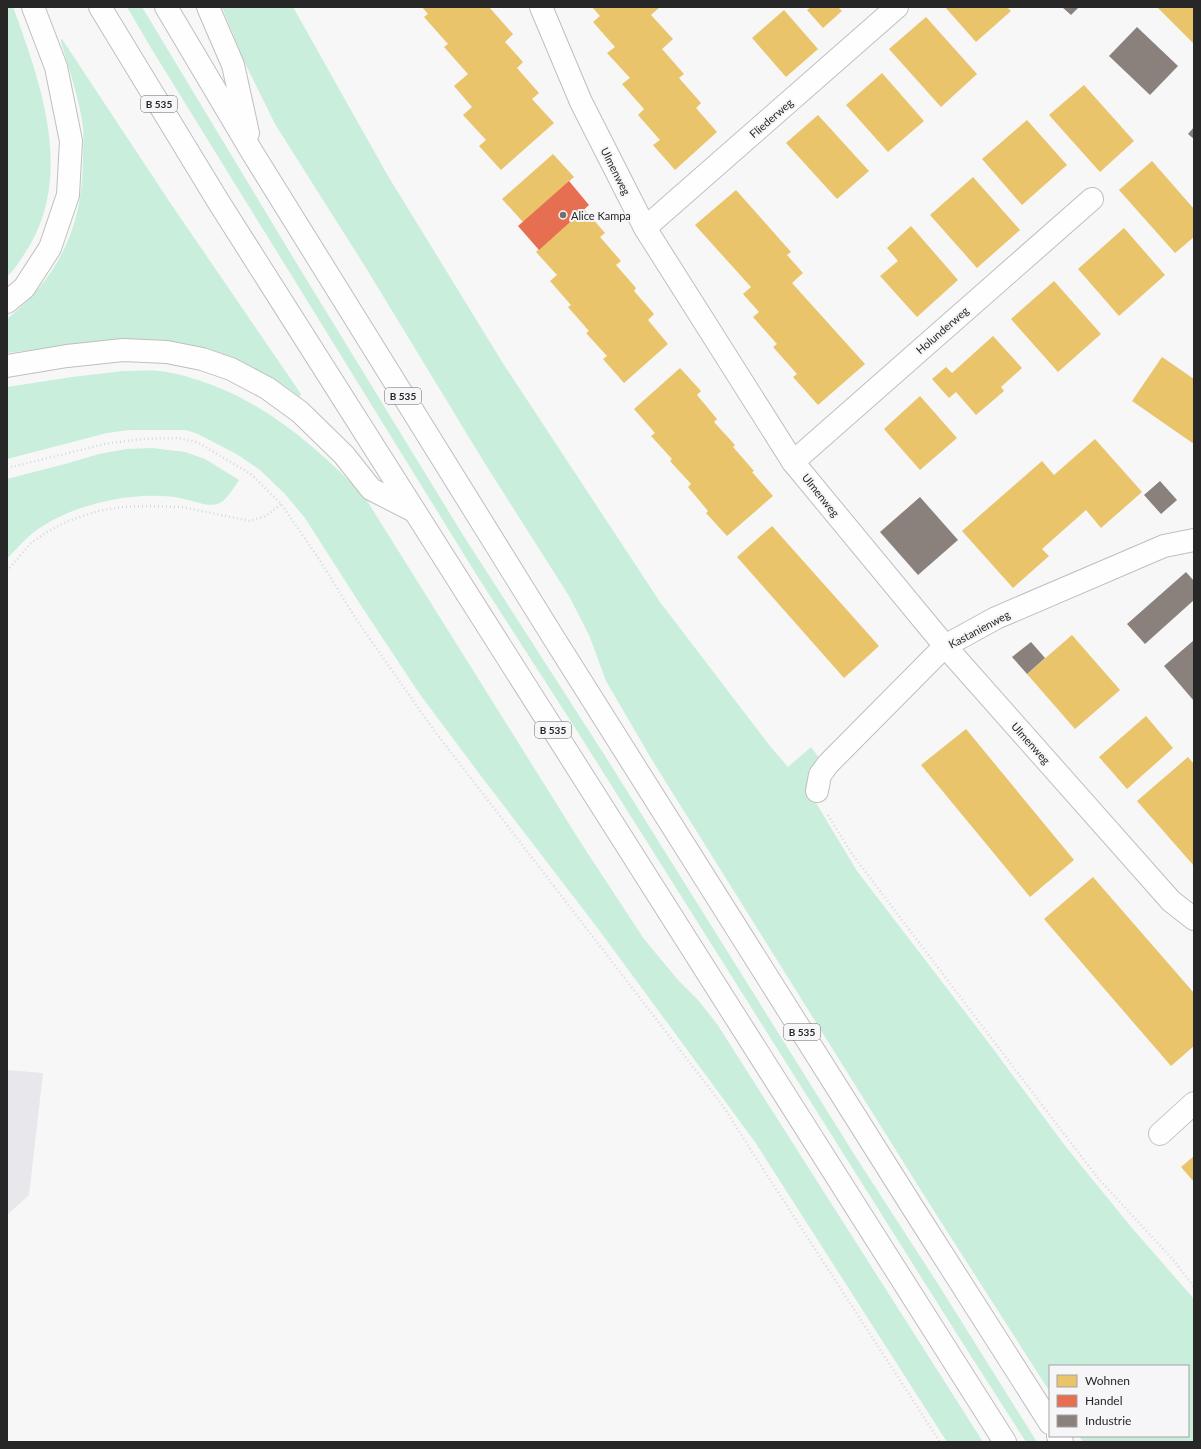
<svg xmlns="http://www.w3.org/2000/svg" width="1201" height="1449" font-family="Lato,sans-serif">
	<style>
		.built { fill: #e7e7ec }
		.green { fill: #c9eedc }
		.homes { fill: #e9c46a }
		.shops { fill: #e76f51 }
		.industry { fill: #8a817c }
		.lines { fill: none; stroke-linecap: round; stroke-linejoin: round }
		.minor-casing { stroke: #bfbfbf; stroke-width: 24 }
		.highway-casing { stroke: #bfbfbf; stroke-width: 24 }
		.path { stroke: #d8d8d8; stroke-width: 2.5; stroke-dasharray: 1 3; stroke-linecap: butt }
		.minor { stroke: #fefefe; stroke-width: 22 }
		.highway { stroke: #fefefe; stroke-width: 22 }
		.poi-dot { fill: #707070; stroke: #f6f6f8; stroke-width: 1.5 }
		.labels { text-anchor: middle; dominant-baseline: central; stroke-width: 4; stroke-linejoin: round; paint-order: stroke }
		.shield { fill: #f6f6f8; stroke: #656566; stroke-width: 1 }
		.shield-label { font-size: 10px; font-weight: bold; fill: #272728 }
		.street-label { font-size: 11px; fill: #272728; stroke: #f6f6f8 }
		.poi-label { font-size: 11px; fill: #272728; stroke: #f6f6f8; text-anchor: start }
	</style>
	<rect width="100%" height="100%" fill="#f7f7f7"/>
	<path class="built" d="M7,1070L43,1073L29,1195L7,1215Z"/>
	<g class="green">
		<path d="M7,7H13C40,81 73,170 30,245C23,256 16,268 7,277Z"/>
		<path d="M127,7H142L297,264L463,535L607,759L859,1162L938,1284L1037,1442H1026L962,1342L579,734L476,574L151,48Z"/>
		<path d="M222,7H293L388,176L504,365L660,602L770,746L788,767L811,747L823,763L814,793L816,803L857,871L985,1038L1066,1147L1132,1228L1194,1299V1442H1083L1079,1436H1188V1366H1050V1392L927,1200L652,760L606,681L589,635L569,596L484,462L366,268L275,124L244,61Z"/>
		<path d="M62,39L171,204L301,394L300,397L281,383L242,362L200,347L173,342L146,340H111L7,353V319C60,276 83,225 83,158C83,148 84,137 83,127C79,98 69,69 61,42V40Z"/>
		<path d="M123,371C135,371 147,370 159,371C173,372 188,377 201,381C265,402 318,448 364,496L581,843L644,939L678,980L698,1000L717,1024L983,1442H947L755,1142L599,930L481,776L419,693L360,604L305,518L285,494L260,470L238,455L198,434L186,430H129L107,433L7,459V387L72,377Z"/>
		<path d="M152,448L185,452L205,459L239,480C234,487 226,502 217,504C208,507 194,501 184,499C176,497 168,496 160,496C124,494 73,506 43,526C29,534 18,547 7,559V479L65,464L99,454L126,449Z"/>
	</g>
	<g class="homes">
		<path d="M422,7H489L513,34L505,42L523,62L517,68L539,93L532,99L554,123L501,170L479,146L486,140L463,115L472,107L454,86L468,74L444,47L448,44L424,17L428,14Z"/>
		<path d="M592,7H660L651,15L673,39L662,49L684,74L679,78L701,103L696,108L717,132L675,170L653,145L660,140L638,115L644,109L622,84L630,78L607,53L615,47L593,22L600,16Z"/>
		<path d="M811,7H838L842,11L823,28L807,10Z"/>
		<path d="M945,7H1007L1011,11L976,42Z"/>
		<path d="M1157,7H1194V44Z"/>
		<path d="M784,10L818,49L786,77L752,38Z"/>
		<path d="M926,17L977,74L941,107L889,49Z"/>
		<path d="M882,73L924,121L888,152L846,105Z"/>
		<path d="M1084,85L1134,141L1100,172L1049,115Z"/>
		<path d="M818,115L869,171L837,199L786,143Z"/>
		<path d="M1027,120L1067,165L1022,205L982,159Z"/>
		<path d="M553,154L574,177L523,222L502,199Z"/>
		<path d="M1152,161L1194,209V237L1175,253L1119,190Z"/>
		<path d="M973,177L1020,230L977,268L930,215Z"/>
		<path d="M736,190L791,252L787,255L803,273L792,283L865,364L818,405L793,377L797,374L773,347L777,344L753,317L759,312L743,294L751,287L695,225Z"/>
		<path d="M584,209L605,233L600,237L621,261L616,265L636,288L634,291L654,314L648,320L668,344L624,383L603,359L607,356L586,333L589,331L568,307L571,305L550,281L557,275L536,252Z"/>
		<path d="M911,226L958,280L917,317L880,276L898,261L887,248Z"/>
		<path d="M1124,228L1165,275L1119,316L1078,269Z"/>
		<path d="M1054,281L1101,334L1058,372L1011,319Z"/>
		<path d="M993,336L1022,368L1001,387L1004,391L976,415L956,392L949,398L932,379L946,367L952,373Z"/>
		<path d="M1162,357L1194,379V444L1132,401Z"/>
		<path d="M680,368L701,391L697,395L717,419L714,422L735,445L733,447L754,471L752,472L773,496L727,536L706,513L708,511L688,487L691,484L670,461L672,459L651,436L655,433L634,409Z"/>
		<path d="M920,396L957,438L920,470L884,429Z"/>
		<path d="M1095,439L1142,492L1101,528L1086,510L1042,549L1049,556L1013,588L962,531L1042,461L1054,475Z"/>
		<path d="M772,526L879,646L844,678L737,557Z"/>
		<path d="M1072,635L1120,690L1075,729L1027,674Z"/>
		<path d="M1146,716L1173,748L1127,789L1099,757Z"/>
		<path d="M966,729L1074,860L1030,897L921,765Z"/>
		<path d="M1188,757L1194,764V866L1137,801Z"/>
		<path d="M1093,877L1194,993V1046L1171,1066L1044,919Z"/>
		<path d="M1194,1156V1182L1181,1167Z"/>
	</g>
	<path class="shops" d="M569,181L589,205L539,250L518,226Z"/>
	<g class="industry">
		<path d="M1062,7H1079L1071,15Z"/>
		<path d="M1137,27L1178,66L1150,95L1109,56Z"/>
		<path d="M1194,127V139L1188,134Z"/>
		<path d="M1160,481L1177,500L1161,514L1144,495Z"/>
		<path d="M920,497L958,540L918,575L880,532Z"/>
		<path d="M1186,572L1194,581V600L1145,644L1127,624Z"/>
		<path d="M1194,640V701L1164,666Z"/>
		<path d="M1031,642L1045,658L1027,674L1012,657Z"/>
	</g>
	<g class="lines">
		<g class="minor-casing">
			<g id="minor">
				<path d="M541,7L581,102L645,228L793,462L945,646L1171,901L1194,919"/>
				<path d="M645,228L897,7"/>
				<path d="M793,462L1092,199"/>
				<path d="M817,791L820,775L828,764L945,646L996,618L1164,546L1194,540"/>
				<path d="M1160,1134L1194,1103"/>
			</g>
		</g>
		<g class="highway-casing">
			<g id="highway">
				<path d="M100,7L218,201L1005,1442"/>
				<path d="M166,7L252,152L555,640L913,1208L1050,1423"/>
				<path d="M208,7L233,65L248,133"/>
				<path d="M7,302L24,288L50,248L68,195L71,141L56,67L33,7"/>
				<path d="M7,366L67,356L123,350L167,352L202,359L231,369L267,388L300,412L344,455L371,489L414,511"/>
				<path d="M1058,1436L1062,1442"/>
			</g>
		</g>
		<g class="path">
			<path d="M7,468L105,444L141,439L179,438L199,443L252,475L281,504L319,559L358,622L433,729L723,1106L752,1152L940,1442"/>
			<path d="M7,571L31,543L47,532L68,521L98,511L122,507L150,506L182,507L250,521L266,516L281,504"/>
			<path d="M828,815L852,854L1061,1130L1098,1178L1175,1262L1194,1287"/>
		</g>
		<use href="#minor" class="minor"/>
		<use href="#highway" class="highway"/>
	</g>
	<circle class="poi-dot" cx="563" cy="215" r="4"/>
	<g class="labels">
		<g class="shield">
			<rect x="141" y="96" width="36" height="16" rx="3"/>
			<rect x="385" y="388" width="36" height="16" rx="3"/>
			<rect x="535" y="722" width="36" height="16" rx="3"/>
			<rect x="784" y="1024" width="36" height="16" rx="3"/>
		</g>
		<g class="shield-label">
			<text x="159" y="104">B 535</text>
			<text x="403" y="396">B 535</text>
			<text x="553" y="730">B 535</text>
			<text x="802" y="1032">B 535</text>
		</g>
		<g class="street-label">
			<text transform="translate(771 118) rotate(-41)">Fliederweg</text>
			<text transform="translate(616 171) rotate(63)">Ulmenweg</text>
			<text transform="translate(942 330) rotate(-41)">Holunderweg</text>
			<text transform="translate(821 495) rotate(51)">Ulmenweg</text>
			<text transform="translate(979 629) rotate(-28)">Kastanienweg</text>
			<text transform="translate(1031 743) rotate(48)">Ulmenweg</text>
		</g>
		<g class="poi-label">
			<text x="571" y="215">Alice Kampa</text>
		</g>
	</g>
	<rect width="1201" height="1449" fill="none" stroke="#272728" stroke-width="16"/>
	<rect x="1049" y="1365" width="140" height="72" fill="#f6f6f8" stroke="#a3a3a5"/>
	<rect x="1057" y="1375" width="20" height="12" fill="#e9c46a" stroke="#a3a3a5"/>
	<text x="1085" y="1385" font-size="12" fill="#272728">Wohnen</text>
	<rect x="1057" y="1395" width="20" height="12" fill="#e76f51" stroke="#a3a3a5"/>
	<text x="1085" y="1405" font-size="12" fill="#272728">Handel</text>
	<rect x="1057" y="1415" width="20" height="12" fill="#8a817c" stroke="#a3a3a5"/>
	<text x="1085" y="1425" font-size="12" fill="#272728">Industrie</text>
</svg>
